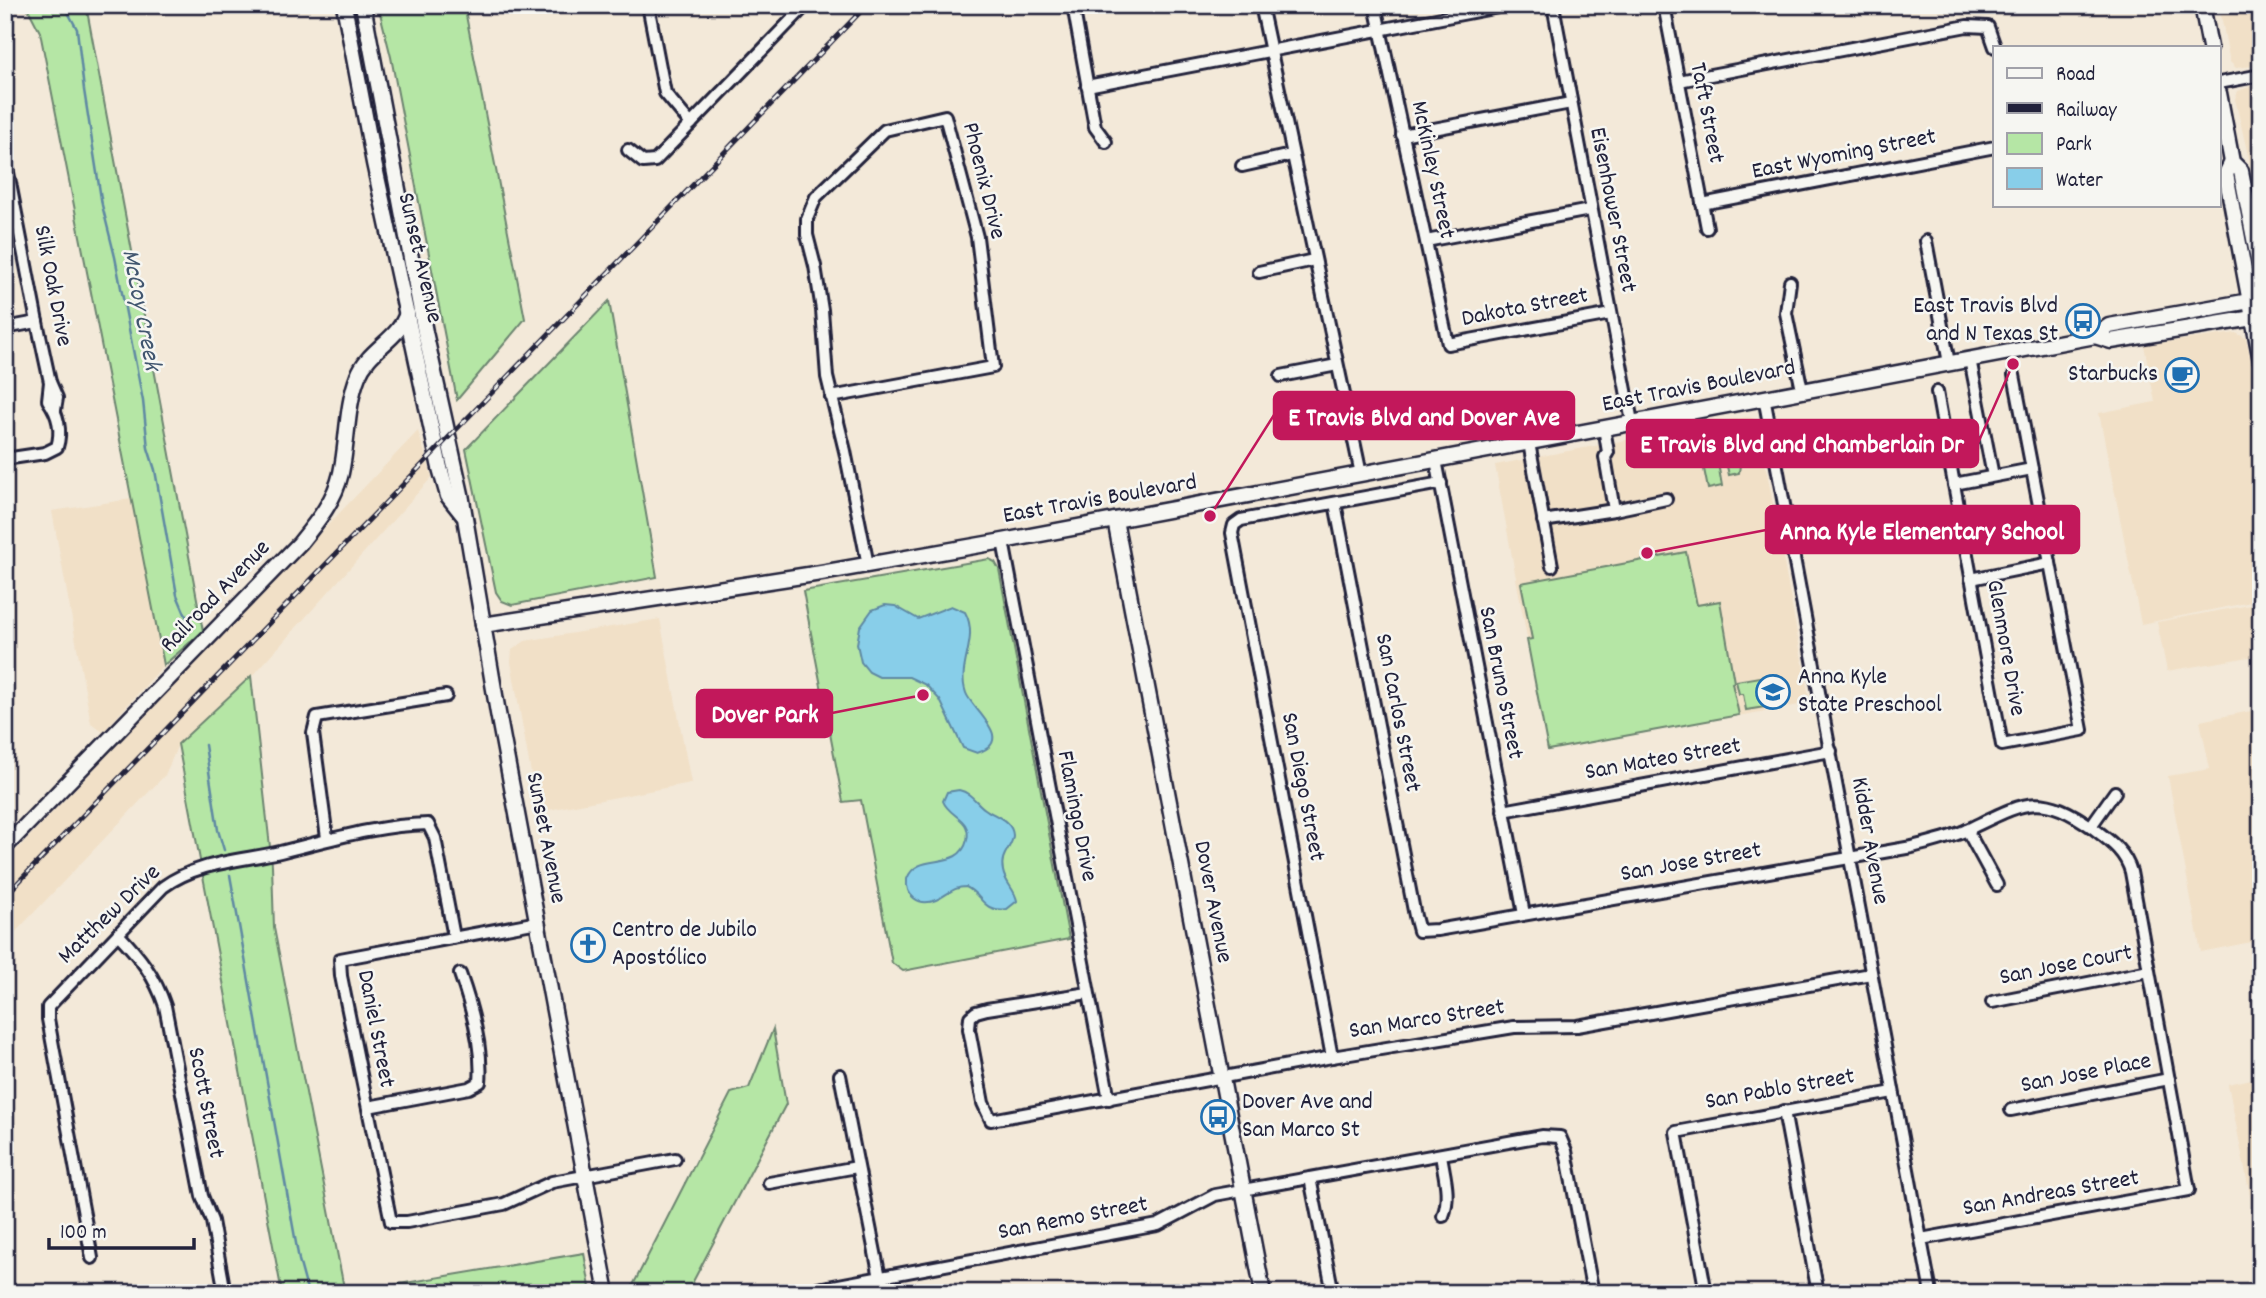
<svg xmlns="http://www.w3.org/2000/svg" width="2266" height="1298" font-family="Dekko,sans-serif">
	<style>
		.built { fill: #f1e0c7 }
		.green { fill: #b5e6a5; stroke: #6c8470; stroke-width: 2 }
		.water { fill: #88cee9; stroke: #5f89a3; stroke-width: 2 }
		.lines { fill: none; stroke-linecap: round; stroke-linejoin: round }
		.stream { stroke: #5f89a3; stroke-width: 2.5 }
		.minor-casing { stroke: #22223b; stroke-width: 16 }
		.secondary-casing { stroke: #22223b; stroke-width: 19 }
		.minor { stroke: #f6f6f2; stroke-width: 10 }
		.secondary { stroke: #f6f6f2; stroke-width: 14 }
		.rail-casing { stroke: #22223b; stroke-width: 5 }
		.rail { stroke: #f6f6f2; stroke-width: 2.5; stroke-dasharray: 8; stroke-linecap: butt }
		.labels { text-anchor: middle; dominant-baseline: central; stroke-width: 5; stroke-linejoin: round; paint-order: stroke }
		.street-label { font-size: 24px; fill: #22223b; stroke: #f6f6f2 }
		.poi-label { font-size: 24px; fill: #22223b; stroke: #f6f6f2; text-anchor: start }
		.water-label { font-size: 26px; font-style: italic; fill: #41566f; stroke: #f6f6f2 }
		.leader { fill: none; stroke: #c2185b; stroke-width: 2.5 }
		.callout-dot { fill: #c2185b; stroke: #f6f6f2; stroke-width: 2.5 }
		.callout { fill: #c2185b; stroke: #c2185b; stroke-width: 2.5 }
		.callout-label { font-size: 26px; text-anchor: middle; font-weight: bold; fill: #fff }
	</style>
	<rect width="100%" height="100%" fill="#f3e9d9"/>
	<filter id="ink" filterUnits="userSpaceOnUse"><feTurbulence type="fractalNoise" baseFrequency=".0143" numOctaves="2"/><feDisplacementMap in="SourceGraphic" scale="14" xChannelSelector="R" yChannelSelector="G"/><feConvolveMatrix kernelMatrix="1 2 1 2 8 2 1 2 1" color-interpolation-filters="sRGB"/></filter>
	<g filter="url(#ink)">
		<g class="built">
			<path d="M2219,5H2261V65L2236,68L2230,62Z"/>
			<path d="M2261,83V211L2235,99L2238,91Z"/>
			<path d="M2236,333L2246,338L2261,402V600L2141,624L2099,413L2155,402L2144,345Z"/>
			<path d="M1746,417L1753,418L1758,424L1810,703L1548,750L1495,465Z"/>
			<path d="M418,431L432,477L258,670L178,744L166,774L5,943V862Z"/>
			<path d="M131,499L164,665L103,732L91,723L52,511Z"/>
			<path d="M2261,603V655L2167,671L2157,622Z"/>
			<path d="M660,619L691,783L538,812L511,662L512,650L525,641Z"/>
			<path d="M2261,709V940L2201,952L2168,776L2210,769L2200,721Z"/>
			<path d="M2261,1077V1250L2228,1084Z"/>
		</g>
		<g class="green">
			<path d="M26,5H86L203,631L164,665L40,32Z"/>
			<path d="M378,5H464L525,319L457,400L391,57Z"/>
			<path d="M609,301L657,577L512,605L502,601L496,592L466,449Z"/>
			<path d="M1743,441L1739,473L1729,475L1726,462L1718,463L1722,486L1708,489L1700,449Z"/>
			<path d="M1686,552L1697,605L1720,601L1734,682L1732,683L1739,715L1548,750L1527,640L1532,639L1521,583Z"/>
			<path d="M989,559L995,562L999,569L1069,939L903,971L892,963L861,800L843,802L803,591Z"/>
			<path d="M251,676L272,865L274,928L345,1293H282L178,744Z"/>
			<path d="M1766,676L1771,706L1746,710L1743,694H1739L1736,681Z"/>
			<path d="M773,1029L786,1104L687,1293H629L731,1093L749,1088Z"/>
			<path d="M584,1253L591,1293H346Z"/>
		</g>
		<g class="water">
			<path d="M885,605L895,606L918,619L951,606L965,612C980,639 956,666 966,693C972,710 1017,741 977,753L963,748L940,700L926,685L909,677H879L869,672L861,662L857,644L860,627L872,610Z"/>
			<path d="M959,790C972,793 975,802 985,809C994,816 1012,820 1013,835C1013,848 999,853 1003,871C1005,883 1015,889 1017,901L1007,909C982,913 983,895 966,887C952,887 948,895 936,900C919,907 905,896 907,879C917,850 959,873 967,840C972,818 949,817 943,801L947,792Z"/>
		</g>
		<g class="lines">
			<g class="stream">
				<path d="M64,5L77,29L84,90L102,205L115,257L143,401L148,448L155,470L177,595L188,621"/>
				<path d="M205,745L218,830L224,850"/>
				<path d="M230,875L299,1260L308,1293"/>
			</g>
			<g class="minor-casing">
				<g id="minor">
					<path d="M648,5L665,93L691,124"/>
					<path d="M1073,5L1095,127L1106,142"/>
					<path d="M1261,5L1361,474"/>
					<path d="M1375,5L1448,344L1611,314"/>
					<path d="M1553,5L1632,422"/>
					<path d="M1664,5L1707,228"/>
					<path d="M1679,81L1967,26L1988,27L1995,47"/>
					<path d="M2219,83L2261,75"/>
					<path d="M1087,86L1509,5"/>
					<path d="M1402,135L1571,103"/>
					<path d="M628,150L643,162L655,161L806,5"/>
					<path d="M5,157L37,322L50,382L57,398L55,410"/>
					<path d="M1242,166L1291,155"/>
					<path d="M1702,204L1995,147"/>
					<path d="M1426,241L1590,210"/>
					<path d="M1926,241L1949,363"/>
					<path d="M1259,272L1314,260"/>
					<path d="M1790,282L1786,313L1802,390"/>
					<path d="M5,328L37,322"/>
					<path d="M1970,359L1993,476"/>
					<path d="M1281,376L1337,365"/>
					<path d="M1937,392L2002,745L2082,730L2014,375"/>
					<path d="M831,397L993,367L977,237L945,116L885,130L816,197L807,219V235L815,266L822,310L827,377L845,451L868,565"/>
					<path d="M1764,397L1931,1293"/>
					<path d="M1529,443L1552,566"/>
					<path d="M5,459L45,453L57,447C62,431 58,414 48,400L50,382"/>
					<path d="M1436,460L1524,914"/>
					<path d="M1954,484L2032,469"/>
					<path d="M1335,503L1415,916L1419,931L1437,930L1912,847C1931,842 1951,838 1969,829C2023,803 2040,790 2093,828C2110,841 2125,851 2131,872L2189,1190L1921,1239"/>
					<path d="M1614,510L1666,499"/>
					<path d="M1543,521L1614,510L1605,457L1608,452L1604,428"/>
					<path d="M1003,541L1109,1099"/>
					<path d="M1971,579L2050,563"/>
					<path d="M1503,811L1831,751"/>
					<path d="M2091,826L2115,792"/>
					<path d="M1967,830L1997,885"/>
					<path d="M327,838L313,733L317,717L446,696"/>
					<path d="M538,922L340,959L341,976L391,1222H407L504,1204L552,1182L675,1159"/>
					<path d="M118,934C139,956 155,976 165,1006L202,1196L212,1221L225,1293"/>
					<path d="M1088,993L987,1009L976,1012L970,1017L969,1029L983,1103L991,1120L1332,1057L1514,1027L1577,1026L1871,974"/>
					<path d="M1992,1002L2149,971"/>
					<path d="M1332,1057L1232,533L1234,525L1241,520L1441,483"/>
					<path d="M840,1075L883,1293"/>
					<path d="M368,1107L469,1088L480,1082C483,1049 471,1005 460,974"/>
					<path d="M2011,1110L2169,1079"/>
					<path d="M1784,1111L1818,1293"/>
					<path d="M1441,1155C1444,1175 1451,1196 1443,1216"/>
					<path d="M1310,1178L1333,1293"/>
					<path d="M769,1183L857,1167"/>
					<path d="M92,1258L48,1019V1007L163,887C197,862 240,861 280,852C329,840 378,825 428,824L435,838L454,937"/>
					<path d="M796,1293L1158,1225L1215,1195L1542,1136L1560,1137L1566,1151L1593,1293"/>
					<path d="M1706,1293L1676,1132L1893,1092"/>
				</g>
			</g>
			<g class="secondary-casing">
				<g id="secondary">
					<path d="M344,5L374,163L440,468L448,496L463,515"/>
					<path d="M363,5L425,332L461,494L498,713L607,1293"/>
					<path d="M2202,5L2210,47"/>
					<path d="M2219,93L2232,162L2241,171L2261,275"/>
					<path d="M2232,162L2226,174L2261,361"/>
					<path d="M2095,336L2111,341L2259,317"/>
					<path d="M1115,520L1263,1293"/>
					<path d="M483,625L821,573L1003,541L2095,336L2109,326L2261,299"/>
					<path d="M5,847L300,543C317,522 335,500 341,473C348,441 346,406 358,376C368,349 399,340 407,313"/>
				</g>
			</g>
			<use href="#minor" class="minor"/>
			<use href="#secondary" class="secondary"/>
			<g class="rail-casing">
				<path id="rail" d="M5,896L867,5"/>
			</g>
			<use href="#rail" class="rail"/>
		</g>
	</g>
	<defs>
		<g id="bus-ring" transform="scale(1.75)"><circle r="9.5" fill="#f6f6f2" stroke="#1f6fb2" stroke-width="1.5"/><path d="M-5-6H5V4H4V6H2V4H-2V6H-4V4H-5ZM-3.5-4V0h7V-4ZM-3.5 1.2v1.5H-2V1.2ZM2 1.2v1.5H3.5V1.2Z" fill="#1f6fb2"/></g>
		<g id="cafe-ring" transform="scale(1.75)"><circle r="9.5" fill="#f6f6f2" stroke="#1f6fb2" stroke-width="1.5"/><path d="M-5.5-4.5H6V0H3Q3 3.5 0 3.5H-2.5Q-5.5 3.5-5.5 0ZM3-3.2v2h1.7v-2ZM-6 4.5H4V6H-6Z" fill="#1f6fb2"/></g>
		<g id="school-ring" transform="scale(1.75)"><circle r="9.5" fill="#f6f6f2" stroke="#1f6fb2" stroke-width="1.5"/><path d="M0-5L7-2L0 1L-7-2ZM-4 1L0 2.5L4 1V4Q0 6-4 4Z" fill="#1f6fb2"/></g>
		<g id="church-ring" transform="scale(1.75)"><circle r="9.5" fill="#f6f6f2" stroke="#1f6fb2" stroke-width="1.5"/><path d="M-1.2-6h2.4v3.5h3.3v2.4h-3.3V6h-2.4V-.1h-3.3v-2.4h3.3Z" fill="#1f6fb2"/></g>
	</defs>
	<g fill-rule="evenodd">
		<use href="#bus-ring" x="2083" y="321"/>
		<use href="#cafe-ring" x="2182" y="375"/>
		<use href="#school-ring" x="1773" y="692"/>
		<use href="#church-ring" x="588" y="945"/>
		<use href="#bus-ring" x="1218" y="1117"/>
	</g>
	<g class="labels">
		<g class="street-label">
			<text transform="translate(1706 113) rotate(79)">Taft Street</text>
			<text transform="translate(1844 155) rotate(-11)">East Wyoming Street</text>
			<text transform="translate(1432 170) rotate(78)">McKinley Street</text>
			<text transform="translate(983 181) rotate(76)">Phoenix Drive</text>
			<text transform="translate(1612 210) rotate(79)">Eisenhower Street</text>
			<text transform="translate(419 258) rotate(77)">Sunset Avenue</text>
			<text transform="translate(52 286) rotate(79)">Silk Oak Drive</text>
			<text transform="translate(1525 308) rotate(-11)">Dakota Street</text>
			<text transform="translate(1699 387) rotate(-11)">East Travis Boulevard</text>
			<text transform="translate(1100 500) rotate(-10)">East Travis Boulevard</text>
			<text transform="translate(216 597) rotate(-46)">Railroad Avenue</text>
			<text transform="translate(2005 648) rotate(80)">Glenmore Drive</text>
			<text transform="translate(1500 683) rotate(79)">San Bruno Street</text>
			<text transform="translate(1397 713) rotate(79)">San Carlos Street</text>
			<text transform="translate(1663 760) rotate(-10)">San Mateo Street</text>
			<text transform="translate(1302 787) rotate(79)">San Diego Street</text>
			<text transform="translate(1076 816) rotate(79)">Flamingo Drive</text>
			<text transform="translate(545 838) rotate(79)">Sunset Avenue</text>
			<text transform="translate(1869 841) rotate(80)">Kidder Avenue</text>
			<text transform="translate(1691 863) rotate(-10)">San Jose Street</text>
			<text transform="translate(1212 902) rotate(79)">Dover Avenue</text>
			<text transform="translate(110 915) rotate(-44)">Matthew Drive</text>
			<text transform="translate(2066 966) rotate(-11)">San Jose Court</text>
			<text transform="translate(1427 1020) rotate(-9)">San Marco Street</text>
			<text transform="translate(375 1029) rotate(79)">Daniel Street</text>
			<text transform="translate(2086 1074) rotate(-11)">San Jose Place</text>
			<text transform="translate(1780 1090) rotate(-10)">San Pablo Street</text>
			<text transform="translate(205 1103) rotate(79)">Scott Street</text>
			<text transform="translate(2051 1194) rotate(-10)">San Andreas Street</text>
			<text transform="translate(1073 1219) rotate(-11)">San Remo Street</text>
		</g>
		<g class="poi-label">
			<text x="2058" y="307" text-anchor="end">East Travis Blvd<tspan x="2058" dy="28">and N Texas St</tspan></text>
			<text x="2158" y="375" text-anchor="end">Starbucks</text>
			<text x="1798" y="678">Anna Kyle<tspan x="1798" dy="28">State Preschool</tspan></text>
			<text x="612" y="931">Centro de Jubilo<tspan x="612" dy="28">Apostólico</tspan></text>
			<text x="1242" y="1103">Dover Ave and<tspan x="1242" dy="28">San Marco St</tspan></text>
		</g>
		<g class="water-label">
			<text transform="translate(140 310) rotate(79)">McCoy Creek</text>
		</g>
	</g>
	<path class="leader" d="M1210 516L1274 415M2013 364L1978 443M1647 553L1766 530M923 695L832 713"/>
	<g class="callout-dot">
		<circle cx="1210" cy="516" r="7"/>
		<circle cx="2013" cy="364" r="7"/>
		<circle cx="1647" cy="553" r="7"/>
		<circle cx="923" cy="695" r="7"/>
	</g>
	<g class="callout">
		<rect x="1274" y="392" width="300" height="47" rx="7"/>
		<rect x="1627" y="420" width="351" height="47" rx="7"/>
		<rect x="1766" y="506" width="313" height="47" rx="7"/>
		<rect x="697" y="690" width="135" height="47" rx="7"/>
	</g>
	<g class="callout-label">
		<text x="1424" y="425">E Travis Blvd and Dover Ave</text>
		<text x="1802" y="452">E Travis Blvd and Chamberlain Dr</text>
		<text x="1922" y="539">Anna Kyle Elementary School</text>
		<text x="765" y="722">Dover Park</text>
	</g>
	<rect width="2266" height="1298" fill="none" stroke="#f6f6f2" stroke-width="28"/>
	<rect x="14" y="14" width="2238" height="1270" fill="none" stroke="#22223b" stroke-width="2.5" filter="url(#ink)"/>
	<rect x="1993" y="46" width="228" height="161" fill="#f6f6f2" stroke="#a1a1a9" stroke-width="2"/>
	<rect x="2007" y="68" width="35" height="10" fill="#f6f6f2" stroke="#a1a1a9" stroke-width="2"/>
	<text x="2056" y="80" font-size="21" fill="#22223b">Road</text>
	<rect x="2007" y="103" width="35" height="10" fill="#22223b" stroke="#a1a1a9" stroke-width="2"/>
	<text x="2056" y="116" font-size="21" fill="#22223b">Railway</text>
	<rect x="2007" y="133" width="35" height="21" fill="#b5e6a5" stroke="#a1a1a9" stroke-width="2"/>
	<text x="2056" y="150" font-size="21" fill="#22223b">Park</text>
	<rect x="2007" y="168" width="35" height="21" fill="#88cee9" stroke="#a1a1a9" stroke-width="2"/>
	<text x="2056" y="186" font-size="21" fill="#22223b">Water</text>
	<path d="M49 1238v10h145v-10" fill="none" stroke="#22223b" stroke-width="3.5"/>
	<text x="60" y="1238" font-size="21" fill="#22223b" stroke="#f6f6f2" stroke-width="5" paint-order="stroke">100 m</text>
</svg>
